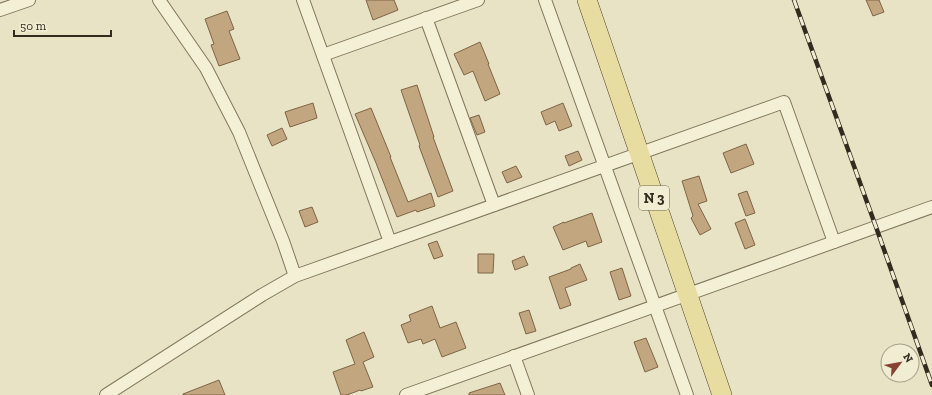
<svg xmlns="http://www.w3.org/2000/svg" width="932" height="395" font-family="'Zilla Slab',serif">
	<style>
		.building { fill: #c2a67f; stroke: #7d6546 }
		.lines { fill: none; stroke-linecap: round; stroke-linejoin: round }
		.street-casing { stroke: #81765d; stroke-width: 14 }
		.primary-casing { stroke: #4f4431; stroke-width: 20 }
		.street { stroke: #f4f0d6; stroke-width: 12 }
		.primary { stroke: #e7dda0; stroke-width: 19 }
		.rail-casing { stroke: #322c1f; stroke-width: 4.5 }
		.rail { stroke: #f1edd3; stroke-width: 3; stroke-dasharray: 9; stroke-linecap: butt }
		.labels { text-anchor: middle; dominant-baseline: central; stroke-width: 3.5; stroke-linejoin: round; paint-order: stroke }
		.shield { fill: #f1edd3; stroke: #6b6655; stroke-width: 1 }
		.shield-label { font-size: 14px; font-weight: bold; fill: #322c1f }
	</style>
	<rect width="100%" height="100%" fill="#e8e3c4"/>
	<g class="building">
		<path d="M366,0H394L398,10L373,20Z"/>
		<path d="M866,0H879L884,12L873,16Z"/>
		<path d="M227,11L234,29L229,31L240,59L219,66L211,45L214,44L205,19Z"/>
		<path d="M480,42L489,64H488L500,94L485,101L473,71L464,75L454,54Z"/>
		<path d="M417,85L434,137H433L453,191L438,197L419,146L420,145L401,90Z"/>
		<path d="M313,103L317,118L290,127L285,112Z"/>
		<path d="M563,103L572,126L559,131L555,121L546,125L541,112Z"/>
		<path d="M371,108L391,157H390L408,202L431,193L435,206L417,212L416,210L397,217L376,163L355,114Z"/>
		<path d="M479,115L485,132L477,135L470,118Z"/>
		<path d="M282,128L287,139L272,146L267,135Z"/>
		<path d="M746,144L754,164L731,173L723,153Z"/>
		<path d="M578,151L582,160L569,166L565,156Z"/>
		<path d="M516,166L522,177L507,183L502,172Z"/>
		<path d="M699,176L707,201L698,204L711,229L700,235L691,218L693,216L682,181Z"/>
		<path d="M747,191L755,213L746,216L738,194Z"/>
		<path d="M312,207L318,222L305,227L299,211Z"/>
		<path d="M592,213L602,242L588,247L586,241L563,250L553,227L564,222V223Z"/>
		<path d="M745,219L755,245L745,249L735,223Z"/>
		<path d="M437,241L443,256L434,259L428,244Z"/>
		<path d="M478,254H494L493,273H478Z"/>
		<path d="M524,256L528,265L515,270L512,261Z"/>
		<path d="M580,264L587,280L565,288L571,305L560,309L549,277L571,269V268Z"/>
		<path d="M622,268L631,296L619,300L610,272Z"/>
		<path d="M432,306L440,328L456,322L466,348L442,357L435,339L423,344L421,339L408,343L401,325L411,321L409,315Z"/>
		<path d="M529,310L536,331L526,334L519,313Z"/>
		<path d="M364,332L374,357L363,362L373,387L361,391L360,390L347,395H341L333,372L355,364L346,340Z"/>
		<path d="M646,338L658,367L645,372L634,342Z"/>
		<path d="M219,380L225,395H183V394Z"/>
		<path d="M500,383L505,395H469V393Z"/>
	</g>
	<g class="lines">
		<g class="street-casing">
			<g id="street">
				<path d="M159,0L206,68L239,132L283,241L295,276"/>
				<path d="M303,0L390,242"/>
				<path d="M545,0L687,395"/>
				<path d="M0,10L29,0"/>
				<path d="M426,18L494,205"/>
				<path d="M323,55L478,0"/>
				<path d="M514,356L528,395"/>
				<path d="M106,395L262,295L295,276L784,102L834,242"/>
				<path d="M406,395L932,207"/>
			</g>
		</g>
		<g class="primary-casing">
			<path id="primary" d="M587,0L722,395"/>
		</g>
		<use href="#street" class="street"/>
		<use href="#primary" class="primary"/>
		<g class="rail-casing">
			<path id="rail" d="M794,0L876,227L932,385"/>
		</g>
		<use href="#rail" class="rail"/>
	</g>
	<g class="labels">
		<rect class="shield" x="639" y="186" width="30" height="24" rx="3"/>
		<g class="shield-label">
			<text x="654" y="198">N 3</text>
		</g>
	</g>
	<g transform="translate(900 363) rotate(58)"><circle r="19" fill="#f1edd3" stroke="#a5a08b"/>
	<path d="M0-3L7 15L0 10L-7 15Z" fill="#884234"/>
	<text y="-6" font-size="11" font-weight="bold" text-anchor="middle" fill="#322c1f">N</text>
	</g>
	<path d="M14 30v6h97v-6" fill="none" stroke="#322c1f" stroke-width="2"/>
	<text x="20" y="30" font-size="12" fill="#322c1f" stroke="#f1edd3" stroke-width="3" paint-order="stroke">50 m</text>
</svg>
